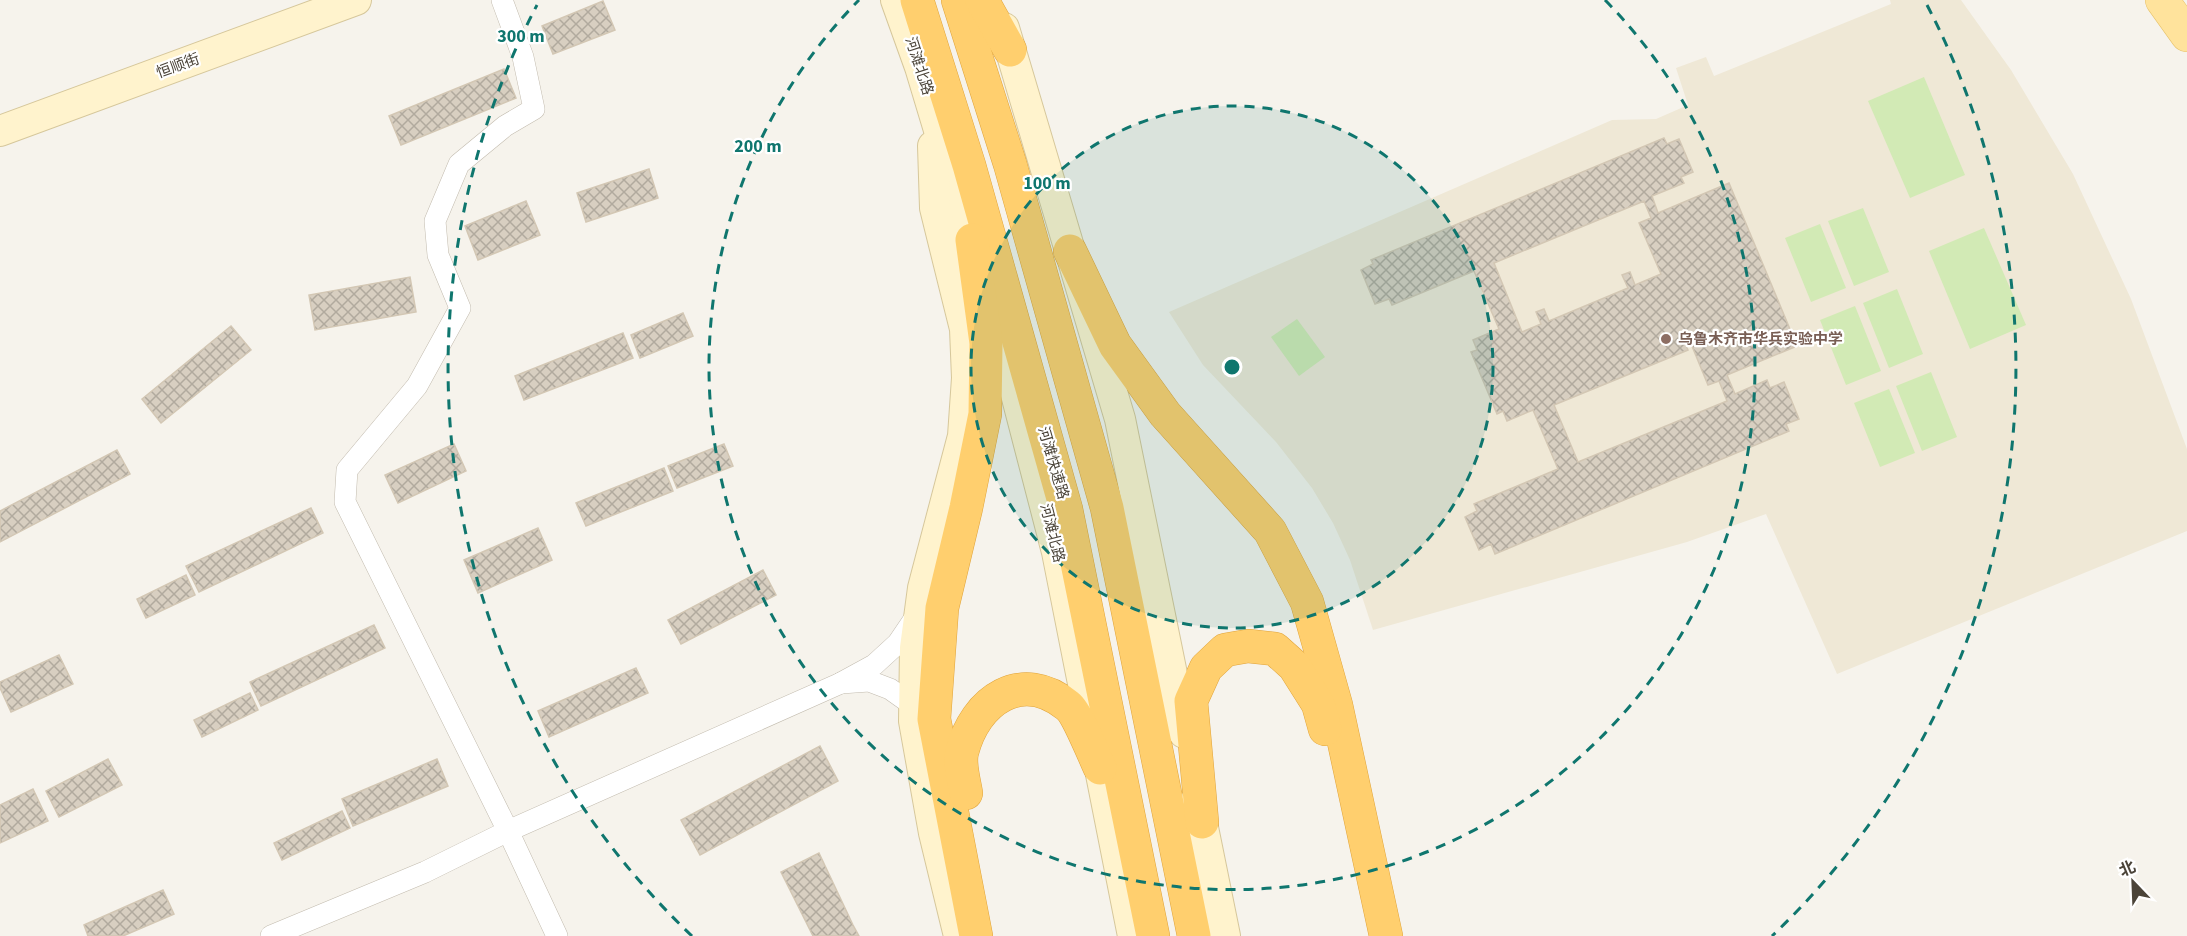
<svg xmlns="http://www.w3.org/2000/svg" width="2187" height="936" font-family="'Source Sans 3','Noto Sans SC',sans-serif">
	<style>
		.education { fill: #efe8d6 }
		.green { fill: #d2eab5 }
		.building { fill: url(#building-cross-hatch); stroke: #d3c7b4; stroke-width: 1.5; fill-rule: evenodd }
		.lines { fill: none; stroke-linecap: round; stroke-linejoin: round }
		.street-casing { stroke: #c2bbae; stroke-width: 22 }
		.secondary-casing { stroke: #d6c79b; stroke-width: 32 }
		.primary-casing { stroke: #e6c16a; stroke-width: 34 }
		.highway-casing { stroke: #e0a43c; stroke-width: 34 }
		.street { stroke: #fff; stroke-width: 21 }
		.secondary { stroke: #fff3cd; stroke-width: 30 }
		.primary { stroke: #ffe39c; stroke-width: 33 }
		.highway { stroke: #ffcf6e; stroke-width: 33 }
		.ring { fill: none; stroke: #0f766e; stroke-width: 3; stroke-dasharray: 10 8 }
		.education-dot { fill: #8d6e63; stroke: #fff; stroke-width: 2 }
		.labels { text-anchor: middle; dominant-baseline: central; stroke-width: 4.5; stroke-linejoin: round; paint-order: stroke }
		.street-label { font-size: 15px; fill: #4b4439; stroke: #fff }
		.education-label { font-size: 15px; font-weight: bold; fill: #785e54; stroke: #fff; text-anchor: start }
		.centre { fill: #0f766e; stroke: #fff; stroke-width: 3 }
		.ring-label { font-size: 18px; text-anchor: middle; font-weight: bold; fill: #0f766e; stroke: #fff; stroke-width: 4.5; stroke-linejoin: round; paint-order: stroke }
	</style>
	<defs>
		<pattern id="building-cross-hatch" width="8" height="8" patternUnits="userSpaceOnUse" patternTransform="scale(1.5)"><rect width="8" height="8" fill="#d8cfc1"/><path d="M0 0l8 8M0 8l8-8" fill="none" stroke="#b1aa9e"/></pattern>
	</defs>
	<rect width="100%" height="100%" fill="#f6f3ec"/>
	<path class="education" d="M1890,0H1961L2011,70L2073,174L2131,299L2187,449V531L1837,674L1766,514L1687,542L1373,630L1350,560L1333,523L1312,488L1276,442L1203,365L1169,312L1612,120L1656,119L1688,105L1676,68L1706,57L1714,76L1891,4Z"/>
	<g class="green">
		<path d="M1924,77L1965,175L1910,198L1868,101Z"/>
		<path d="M1863,208L1889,272L1854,286L1828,221Z"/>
		<path d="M1820,224L1846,288L1811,302L1785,238Z"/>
		<path d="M1984,228L2026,325L1970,349L1929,251Z"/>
		<path d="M1897,289L1923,354L1889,368L1863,303Z"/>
		<path d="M1855,306L1881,371L1846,385L1820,320Z"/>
		<path d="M1297,319L1325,357L1299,376L1271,337Z"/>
		<path d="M1931,372L1957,437L1922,451L1896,386Z"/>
		<path d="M1889,389L1915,453L1880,467L1854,403Z"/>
	</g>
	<g class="building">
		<path d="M603,1L615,30L553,54L542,26Z"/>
		<path d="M504,69L516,98L401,145L389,116Z"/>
		<path d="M1664,138L1667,144L1679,139L1693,172L1681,177L1684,183L1652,196L1658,213L1729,183L1797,346L1727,375L1735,394L1767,380L1770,388L1784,382L1799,419L1786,424L1789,431L1495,554L1491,544L1479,550L1465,517L1477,511L1474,504L1558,469L1533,410L1507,421L1503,411L1497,414L1471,352L1477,350L1473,340L1499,329L1474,271L1392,305L1389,299L1375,304L1361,270L1373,264L1371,260ZM1644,201L1651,218L1639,223L1661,274L1635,285L1630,272L1622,275L1628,288L1549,321L1544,309L1536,312L1541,324L1522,332L1494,263ZM1687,334L1708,385L1719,381L1727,401L1578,462L1554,405L1688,350L1682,336Z"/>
		<path d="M649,169L658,198L586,222L577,193Z"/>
		<path d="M526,201L540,235L478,260L465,226Z"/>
		<path d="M410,277L416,312L315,330L309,295Z"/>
		<path d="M683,313L693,336L640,358L631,335Z"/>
		<path d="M231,326L251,350L161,423L142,399Z"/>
		<path d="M623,333L633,358L524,400L515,376Z"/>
		<path d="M454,444L466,471L398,503L385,475Z"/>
		<path d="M724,444L733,466L677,488L668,466Z"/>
		<path d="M117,450L130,474L0,542V511Z"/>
		<path d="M664,468L673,491L586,526L576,503Z"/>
		<path d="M311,508L323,533L199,592L186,566Z"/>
		<path d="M538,528L552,560L478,593L464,560Z"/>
		<path d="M763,570L776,595L681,644L668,620Z"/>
		<path d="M186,575L195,595L146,618L137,599Z"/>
		<path d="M374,625L385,648L261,706L250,682Z"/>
		<path d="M59,655L73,684L11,712L0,688V682Z"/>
		<path d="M636,668L648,693L549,737L538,711Z"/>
		<path d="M250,693L258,710L202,737L194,720Z"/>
		<path d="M820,746L838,781L700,855L681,820Z"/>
		<path d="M108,759L122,785L59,817L46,791Z"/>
		<path d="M437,759L448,786L353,826L342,799Z"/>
		<path d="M33,789L48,821L0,843V805Z"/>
		<path d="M342,811L350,828L282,860L274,843Z"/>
		<path d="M819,853L853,925L859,936H813L781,872Z"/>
		<path d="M163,890L174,914L123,936H88L84,925Z"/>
	</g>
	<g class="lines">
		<g class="street-casing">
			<g id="street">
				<path d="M502,0L523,57L534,109L505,126L459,164L435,221L438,255L460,308L417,386L347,470L345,502L508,831L557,936"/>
				<path d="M914,706L890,689L869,681L841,683L874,665L898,643L917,615"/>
				<path d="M271,936L425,872L508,831L841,683"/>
			</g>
		</g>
		<g class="secondary-casing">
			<g id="secondary">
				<path d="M896,0L920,67L979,263"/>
				<path d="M1004,28L1120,419L1184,733"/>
				<path d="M0,131L356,0"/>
				<path d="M933,146L935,208L965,329L967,378L963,436L923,588L915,648L914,721L934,833L959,936"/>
				<path d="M1003,344L1057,552L1133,936"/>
				<path d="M1197,798L1225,936"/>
			</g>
		</g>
		<g class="primary-casing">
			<path id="primary" d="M2162,0L2187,35"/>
		</g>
		<g class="highway-casing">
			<g id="highway">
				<path d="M917,0L969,165L1066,509L1153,936"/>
				<path d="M958,0L1010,164L1107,508L1194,936"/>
				<path d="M982,0L1010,50"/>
				<path d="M972,240L986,343L985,414L966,508L942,608L934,719L976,936"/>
				<path d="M1070,251L1115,345L1165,414L1270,531L1307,602L1336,705L1386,936"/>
				<path d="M966,793C964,781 959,764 962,752C975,700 1022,668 1068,706C1077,713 1094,755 1100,768"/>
				<path d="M1202,822L1191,701L1206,668L1225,650L1248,646L1275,649L1294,666L1318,704L1325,729"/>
			</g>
		</g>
		<use href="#street" class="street"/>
		<use href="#secondary" class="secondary"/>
		<use href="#primary" class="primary"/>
		<use href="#highway" class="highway"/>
	</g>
	<circle cx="1232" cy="367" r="261" fill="#0f766e" fill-opacity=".12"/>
	<g class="ring">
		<circle cx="1232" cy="367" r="261"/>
		<path d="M1605 0A523 523 0 1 1 859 0"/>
		<path d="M692 936A784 784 0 0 1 537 5M1927 5A784 784 0 0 1 1772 936"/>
	</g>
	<circle class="education-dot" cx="1666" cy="339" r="6"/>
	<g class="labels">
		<g class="street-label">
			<text transform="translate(178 66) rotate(-20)">恒顺街</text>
			<text transform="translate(919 66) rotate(72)">河滩北路</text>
			<text transform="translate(1053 463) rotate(74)">河滩快速路</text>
			<text transform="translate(1052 533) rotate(76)">河滩北路</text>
		</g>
		<g class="education-label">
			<text x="1678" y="339">乌鲁木齐市华兵实验中学</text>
		</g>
	</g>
	<circle cx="1232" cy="367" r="9" class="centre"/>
	<g class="ring-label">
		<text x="521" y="42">300 m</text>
		<text x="758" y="152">200 m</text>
		<text x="1047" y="189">100 m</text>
	</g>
	<g transform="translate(2133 882) rotate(337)" stroke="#ffffff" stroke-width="4.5" paint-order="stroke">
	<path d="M0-4.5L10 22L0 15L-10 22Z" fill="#4b4439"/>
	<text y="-9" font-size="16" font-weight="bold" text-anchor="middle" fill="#4b4439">北</text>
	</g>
</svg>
